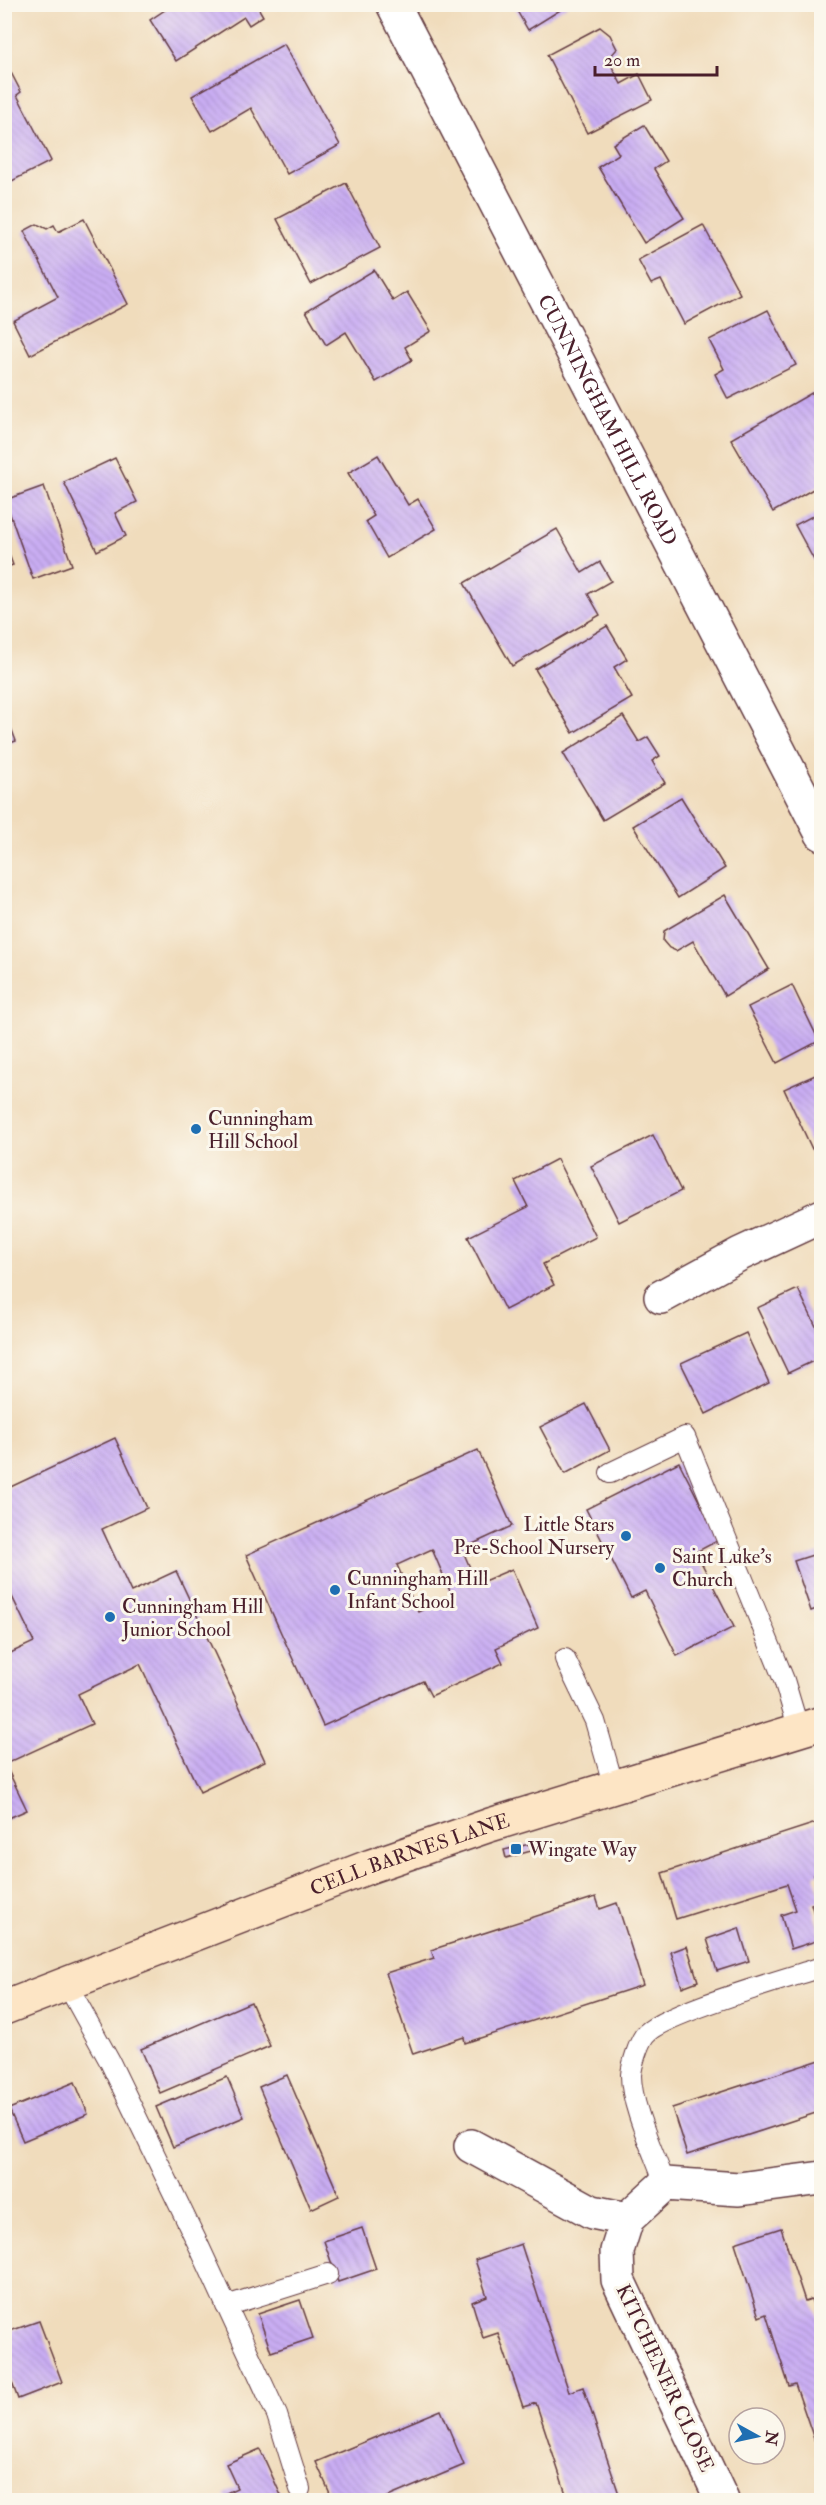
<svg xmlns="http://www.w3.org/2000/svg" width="826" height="2505" font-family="'IM FELL Double Pica',serif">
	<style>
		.building { fill: url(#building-back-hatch); fill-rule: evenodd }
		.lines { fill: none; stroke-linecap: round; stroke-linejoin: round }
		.lane-casing { stroke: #633b41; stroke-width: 22 }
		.street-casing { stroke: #633b41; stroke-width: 36 }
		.secondary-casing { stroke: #633b41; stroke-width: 36 }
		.lane { stroke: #fff; stroke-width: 20 }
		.street { stroke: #fff; stroke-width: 33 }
		.secondary { stroke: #fde5c5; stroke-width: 33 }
		.poi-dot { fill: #1f6fb2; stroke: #fbf7ec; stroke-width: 2 }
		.labels { text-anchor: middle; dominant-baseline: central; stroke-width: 6; stroke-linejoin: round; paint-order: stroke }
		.street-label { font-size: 20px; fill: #4a1f2b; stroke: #fbf7ec }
		.poi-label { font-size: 20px; fill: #4a1f2b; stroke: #fbf7ec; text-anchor: start }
	</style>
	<defs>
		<pattern id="building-back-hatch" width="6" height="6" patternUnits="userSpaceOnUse" patternTransform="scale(1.5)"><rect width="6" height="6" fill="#c9adf3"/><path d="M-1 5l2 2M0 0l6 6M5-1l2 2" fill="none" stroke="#ae94d0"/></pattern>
	</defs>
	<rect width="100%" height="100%" fill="#fbf7ec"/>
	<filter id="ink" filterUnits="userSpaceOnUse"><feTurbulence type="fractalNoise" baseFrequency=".0167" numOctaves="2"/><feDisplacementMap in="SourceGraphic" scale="12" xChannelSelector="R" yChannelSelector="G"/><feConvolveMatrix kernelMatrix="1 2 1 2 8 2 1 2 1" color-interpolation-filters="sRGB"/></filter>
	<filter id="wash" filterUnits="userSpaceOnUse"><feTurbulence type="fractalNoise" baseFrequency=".008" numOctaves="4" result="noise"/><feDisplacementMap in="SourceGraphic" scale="24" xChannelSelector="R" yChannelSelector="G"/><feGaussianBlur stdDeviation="1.35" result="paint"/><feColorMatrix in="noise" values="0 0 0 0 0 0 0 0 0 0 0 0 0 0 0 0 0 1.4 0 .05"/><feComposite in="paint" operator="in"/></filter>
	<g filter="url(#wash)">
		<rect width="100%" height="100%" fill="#f0dcbc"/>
		<g id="blocks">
			<g class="building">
				<path d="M174,4H256L263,16L249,25L244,17L176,61L150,20Z"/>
				<path d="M513,4H570L528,30Z"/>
				<path d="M600,27L610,35L617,49L608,59L621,84L639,74L652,100L587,133L547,55Z"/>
				<path d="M284,44L340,145L287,174L251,108L212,131L192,96Z"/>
				<path d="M4,59L21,92L17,95L51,161L4,185Z"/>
				<path d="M644,125L666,161L654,169L684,218L644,243L598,167L619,154L613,144Z"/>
				<path d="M346,183L380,248L311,284L277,219Z"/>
				<path d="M84,219L128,304L30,355L13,321L58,297L24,231L37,224L47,229L54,225L58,232Z"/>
				<path d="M703,225L740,294L684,324L661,280L651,284L638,260Z"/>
				<path d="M374,270L393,301L407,292L431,331L405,347L412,360L376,382L346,332L326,345L306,311Z"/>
				<path d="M768,310L796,365L728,399L715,374L724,369L709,340Z"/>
				<path d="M822,387V484L773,512L731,439Z"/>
				<path d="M378,455L408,505L418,499L436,529L387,558L366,521L374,516L348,473Z"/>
				<path d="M115,458L137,502L115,513L126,536L97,551L64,482Z"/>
				<path d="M44,486L72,565L33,579L5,500Z"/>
				<path d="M822,511V575L795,525Z"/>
				<path d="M557,529L582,573L600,562L611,581L588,594L600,615L512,666L464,583Z"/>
				<path d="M4,541L13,565L4,568Z"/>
				<path d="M607,626L627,659L614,667L632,698L573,733L535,669Z"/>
				<path d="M4,709L16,741L4,745Z"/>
				<path d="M623,716L639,742L648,737L660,756L652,761L665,783L603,820L563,753Z"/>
				<path d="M681,797L725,868L678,898L633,826Z"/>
				<path d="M725,895L769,969L725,996L693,941L676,951L669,948L663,941L664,931Z"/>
				<path d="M792,985L819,1041L777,1063L748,1007Z"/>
				<path d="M822,1072V1144L812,1149L784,1089Z"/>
				<path d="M653,1135L681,1191L619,1222L591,1166Z"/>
				<path d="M557,1159L596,1237L543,1264L554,1285L505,1310L468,1237L528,1207L515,1181Z"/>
				<path d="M798,1289L822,1339V1357L788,1373L757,1308Z"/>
				<path d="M746,1333L769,1383L706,1414L681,1363Z"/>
				<path d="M586,1404L610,1450L565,1474L540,1427Z"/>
				<path d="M115,1438L147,1508L102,1529L131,1592L176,1571L265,1761L200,1792L140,1664L78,1694L92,1724L5,1764L27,1810L4,1820V1656L34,1642L4,1580V1490Z"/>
				<path d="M478,1450L512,1526L462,1549L477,1584L512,1569L538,1628L496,1648L503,1663L431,1696L423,1681L323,1726L246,1555ZM432,1549L452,1596L418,1612L397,1565Z"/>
				<path d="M679,1462L719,1540L696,1552L734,1627L677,1656L645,1591L631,1598L586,1509Z"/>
				<path d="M822,1552V1607L811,1611L794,1561Z"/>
				<path d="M822,1821V1872L814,1875L822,1901L811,1904L822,1939L791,1949L781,1915L796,1910L787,1884L676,1919L662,1873Z"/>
				<path d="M530,1844L531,1851L506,1858L504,1850Z"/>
				<path d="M596,1897L600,1909L617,1903L643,1985L465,2043L464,2037L413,2054L386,1973L434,1958L431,1950Z"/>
				<path d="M739,1928L749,1961L717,1971L707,1939Z"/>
				<path d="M687,1946L698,1981L682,1987L671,1952Z"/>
				<path d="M251,2002L270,2046L160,2093L141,2049Z"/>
				<path d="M820,2060L822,2111L687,2155L672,2108Z"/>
				<path d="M287,2075L339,2196L311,2209L259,2087Z"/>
				<path d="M227,2077L244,2117L173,2147L156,2107Z"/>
				<path d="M75,2082L88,2114L23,2141L9,2109Z"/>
				<path d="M362,2228L376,2269L338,2282L324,2241Z"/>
				<path d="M781,2228L805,2301L811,2299L822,2329V2462L795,2384L789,2386L766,2314L759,2317L735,2243Z"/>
				<path d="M521,2244L569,2392L583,2387L621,2500H568L536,2403L523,2407L498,2333L483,2338L472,2302L487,2296L475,2260Z"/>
				<path d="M300,2300L313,2338L271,2352L258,2314Z"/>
				<path d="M39,2321L62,2382L18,2399L4,2361V2333Z"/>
				<path d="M441,2410L464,2465L381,2500H333L316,2462Z"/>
				<path d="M260,2449L283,2500H228L224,2494L237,2488L226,2464Z"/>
			</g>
		</g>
	</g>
	<g filter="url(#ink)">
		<use href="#blocks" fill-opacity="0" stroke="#633b41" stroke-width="1.5"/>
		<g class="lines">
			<g class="lane-casing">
				<g id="lane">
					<path d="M610,1473L685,1437L784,1680L799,1730"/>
					<path d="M565,1659L595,1721L614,1787"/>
					<path d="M67,1984L110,2062L198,2244L277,2415L300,2489"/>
					<path d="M665,2184C654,2153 631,2106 631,2075C632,2064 638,2045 644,2036C659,2014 789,1978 822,1967"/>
					<path d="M226,2306L328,2274"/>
				</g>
			</g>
			<g class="street-casing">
				<g id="street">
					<path id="s1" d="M393,4L822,834"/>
					<path d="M661,1297L740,1254L822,1216"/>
					<path d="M471,2146L592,2212L627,2219"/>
					<path d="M722,2500L618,2280L617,2251L627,2219L665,2184L739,2189L822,2178"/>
				</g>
			</g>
			<g class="secondary-casing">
				<g id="secondary">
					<path id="s2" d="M4,2008L371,1866L490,1825L822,1723"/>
				</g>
			</g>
			<use href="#lane" class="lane"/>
			<use href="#street" class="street"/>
			<use href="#secondary" class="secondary"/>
		</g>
	</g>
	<g class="poi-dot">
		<circle cx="196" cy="1129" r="6"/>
		<circle cx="626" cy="1536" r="6"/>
		<circle cx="660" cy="1568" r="6"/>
		<circle cx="335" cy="1590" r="6"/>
		<circle cx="110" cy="1617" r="6"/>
		<rect x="510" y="1843" width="12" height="12" rx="3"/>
	</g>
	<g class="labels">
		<g class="street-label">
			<text stroke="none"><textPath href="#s1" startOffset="468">CUNNINGHAM HILL ROAD</textPath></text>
			<text stroke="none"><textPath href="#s2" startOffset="434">CELL BARNES LANE</textPath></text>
			<text transform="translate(665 2378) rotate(65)">KITCHENER CLOSE</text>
		</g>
		<g class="poi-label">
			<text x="208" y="1118">Cunningham<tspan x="208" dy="23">Hill School</tspan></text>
			<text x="614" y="1524" text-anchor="end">Little Stars<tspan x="614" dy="23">Pre-School Nursery</tspan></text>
			<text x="672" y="1556">Saint Luke's<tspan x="672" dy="23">Church</tspan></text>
			<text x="347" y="1578">Cunningham Hill<tspan x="347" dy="23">Infant School</tspan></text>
			<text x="122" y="1606">Cunningham Hill<tspan x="122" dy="23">Junior School</tspan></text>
			<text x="528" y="1849">Wingate Way</text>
		</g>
	</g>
	<rect width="826" height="2505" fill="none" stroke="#fbf7ec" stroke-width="24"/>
	<g transform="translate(757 2436) rotate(98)"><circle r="28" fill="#fbf7ec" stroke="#b4a19f" stroke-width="1.5"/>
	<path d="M0-4.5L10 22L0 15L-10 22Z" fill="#1f6fb2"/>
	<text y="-9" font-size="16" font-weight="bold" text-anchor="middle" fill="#4a1f2b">N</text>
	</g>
	<path d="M595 66v9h122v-9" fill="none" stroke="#4a1f2b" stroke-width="3"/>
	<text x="604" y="66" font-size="18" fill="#4a1f2b" stroke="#fbf7ec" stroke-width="4.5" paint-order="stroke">20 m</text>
</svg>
